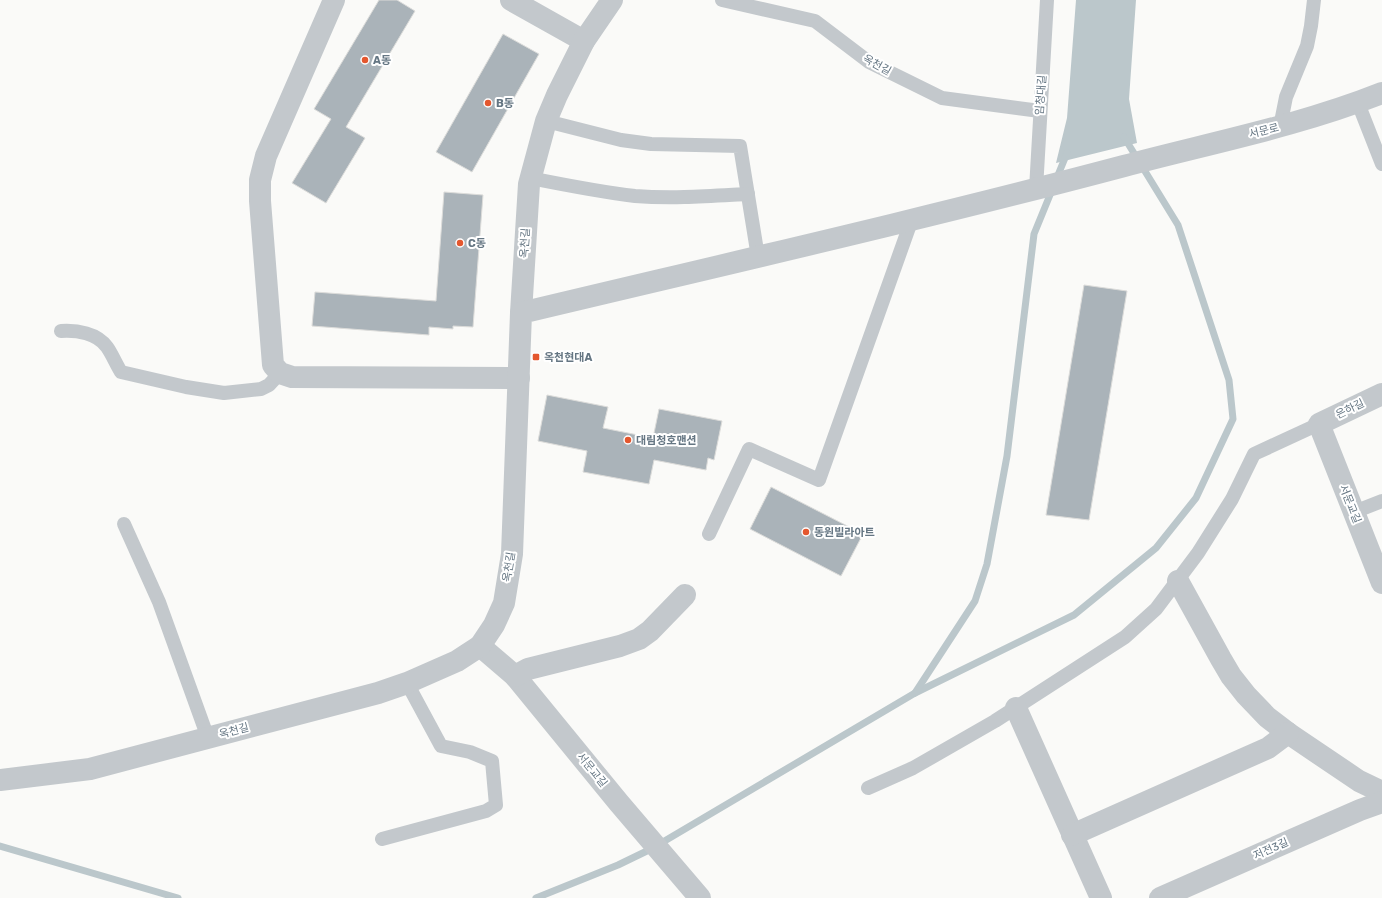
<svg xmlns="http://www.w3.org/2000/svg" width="1382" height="898" font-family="Rubik,'Noto Sans KR',sans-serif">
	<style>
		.water { fill: #bbc7cb }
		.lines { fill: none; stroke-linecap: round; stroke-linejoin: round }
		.stream { stroke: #bbc7cb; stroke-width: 7 }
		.building { fill: #aab3b9; stroke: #dcdcda }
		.service { stroke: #c3c8cc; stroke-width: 14 }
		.minor { stroke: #c3c8cc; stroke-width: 22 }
		.tertiary { stroke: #c3c8cc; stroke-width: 22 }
		.poi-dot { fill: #e4572e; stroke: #fff; stroke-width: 1.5 }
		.labels { text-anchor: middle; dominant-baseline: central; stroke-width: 4; stroke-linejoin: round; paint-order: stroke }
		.poi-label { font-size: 11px; font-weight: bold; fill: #657683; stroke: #fff; text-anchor: start }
		.street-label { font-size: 11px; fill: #657683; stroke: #fff }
	</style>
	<rect width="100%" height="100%" fill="#fafaf8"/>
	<path class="water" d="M1076,0H1136L1129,99L1137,143L1056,163L1067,118Z"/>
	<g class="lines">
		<g class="stream">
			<path d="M1056,180L1067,153"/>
			<path d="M915,693L1074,615L1156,548L1196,498L1233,419L1229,380L1178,225L1124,137"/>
			<path d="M0,846L178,898"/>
			<path d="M536,898L618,865L651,849L915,693L975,601L987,564L1007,456L1034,234L1052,190"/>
		</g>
	</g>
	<g class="building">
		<path d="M379,0H397L415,11L346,127L365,138L326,203L292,183L331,119L314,109Z"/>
		<path d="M503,34L539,54L472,172L436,152Z"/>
		<path d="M444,192L483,195L473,327L453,326V329L429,327V335L312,326L315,292L436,301Z"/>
		<path d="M1084,285L1127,291L1089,520L1046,515Z"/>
		<path d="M547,395L608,407L603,428L653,438L659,409L722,421L714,460L708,458L706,470L654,460L649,484L583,472L587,451L538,441Z"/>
		<path d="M771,487L863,534L841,576L750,529Z"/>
	</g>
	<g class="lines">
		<g class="service">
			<path d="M722,0L815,21L869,62L942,98L1040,111"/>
			<path d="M1358,103L1382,164"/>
			<path d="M546,121L621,140L651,144L740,146L758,257"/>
			<path d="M1280,127L1286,97L1307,46L1311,26L1314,0"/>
			<path d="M530,178C565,185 600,192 635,196C673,199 711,196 748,194"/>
			<path d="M1036,189L1047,0"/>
			<path d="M61,331C77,330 97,333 107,347C112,354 116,364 121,372L186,387L224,393L261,389L269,385L280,373"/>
			<path d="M1354,512L1382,501"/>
			<path d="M124,524L159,602L208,738"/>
			<path d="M709,534L749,449L819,480L912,219"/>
			<path d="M868,788L913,768L995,721L1125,637L1156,609L1198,553L1232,499L1254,454L1319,424"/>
			<path d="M382,839L486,811L496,805L492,761L470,752L441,746L407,683"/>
		</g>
		<g class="minor">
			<path d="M334,0L266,156L260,180V201L273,365L280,373L292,377L519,378"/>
			<path d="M511,0L584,41"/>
			<path d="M521,313L529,184L546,121L557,95L584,41L612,0"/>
			<path d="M1382,394L1319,424L1382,583"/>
			<path d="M1178,581L1221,659L1231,676L1246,695L1267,717L1288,733L1359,781L1382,792"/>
			<path d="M480,646L515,676L619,803L700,898"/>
			<path d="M515,676L528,669L620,646L639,639L650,631L685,595"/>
			<path d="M1016,708L1101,898"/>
			<path d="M1072,835L1268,748L1288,733"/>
			<path d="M1160,898L1360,810L1382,802"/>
		</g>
		<path class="tertiary" d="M0,780L90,769L378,693L407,683L457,661L480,646L494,625L504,603L512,554L521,313C722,265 924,219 1124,166C1210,143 1299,126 1382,93"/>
	</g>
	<g class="poi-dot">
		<circle cx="365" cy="60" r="4"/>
		<circle cx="488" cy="103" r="4"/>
		<circle cx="460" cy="243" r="4"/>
		<rect x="532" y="353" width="8" height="8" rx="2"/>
		<circle cx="628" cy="440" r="4"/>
		<circle cx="806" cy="532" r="4"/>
	</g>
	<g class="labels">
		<g class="poi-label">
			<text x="373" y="60">A동</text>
			<text x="496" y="103">B동</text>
			<text x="468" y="243">C동</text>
			<text x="544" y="357">옥천현대A</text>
			<text x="636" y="440">대림청호맨션</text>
			<text x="814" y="532">동원빌라아트</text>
		</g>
		<g class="street-label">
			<text transform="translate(877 65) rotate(29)">옥천길</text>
			<text transform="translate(1041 95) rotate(-86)">임청대길</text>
			<text transform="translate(1264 131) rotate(-14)">서문로</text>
			<text transform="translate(525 243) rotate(-86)">옥천길</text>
			<text transform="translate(1350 409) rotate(-26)">은하길</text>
			<text transform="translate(1350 504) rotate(68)">서문교길</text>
			<text transform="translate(509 567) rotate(-81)">옥천길</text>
			<text transform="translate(234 731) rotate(-15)">옥천길</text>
			<text transform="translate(592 770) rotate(51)">서문교길</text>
			<text transform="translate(1271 849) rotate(-24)">저전3길</text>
		</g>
	</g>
</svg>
